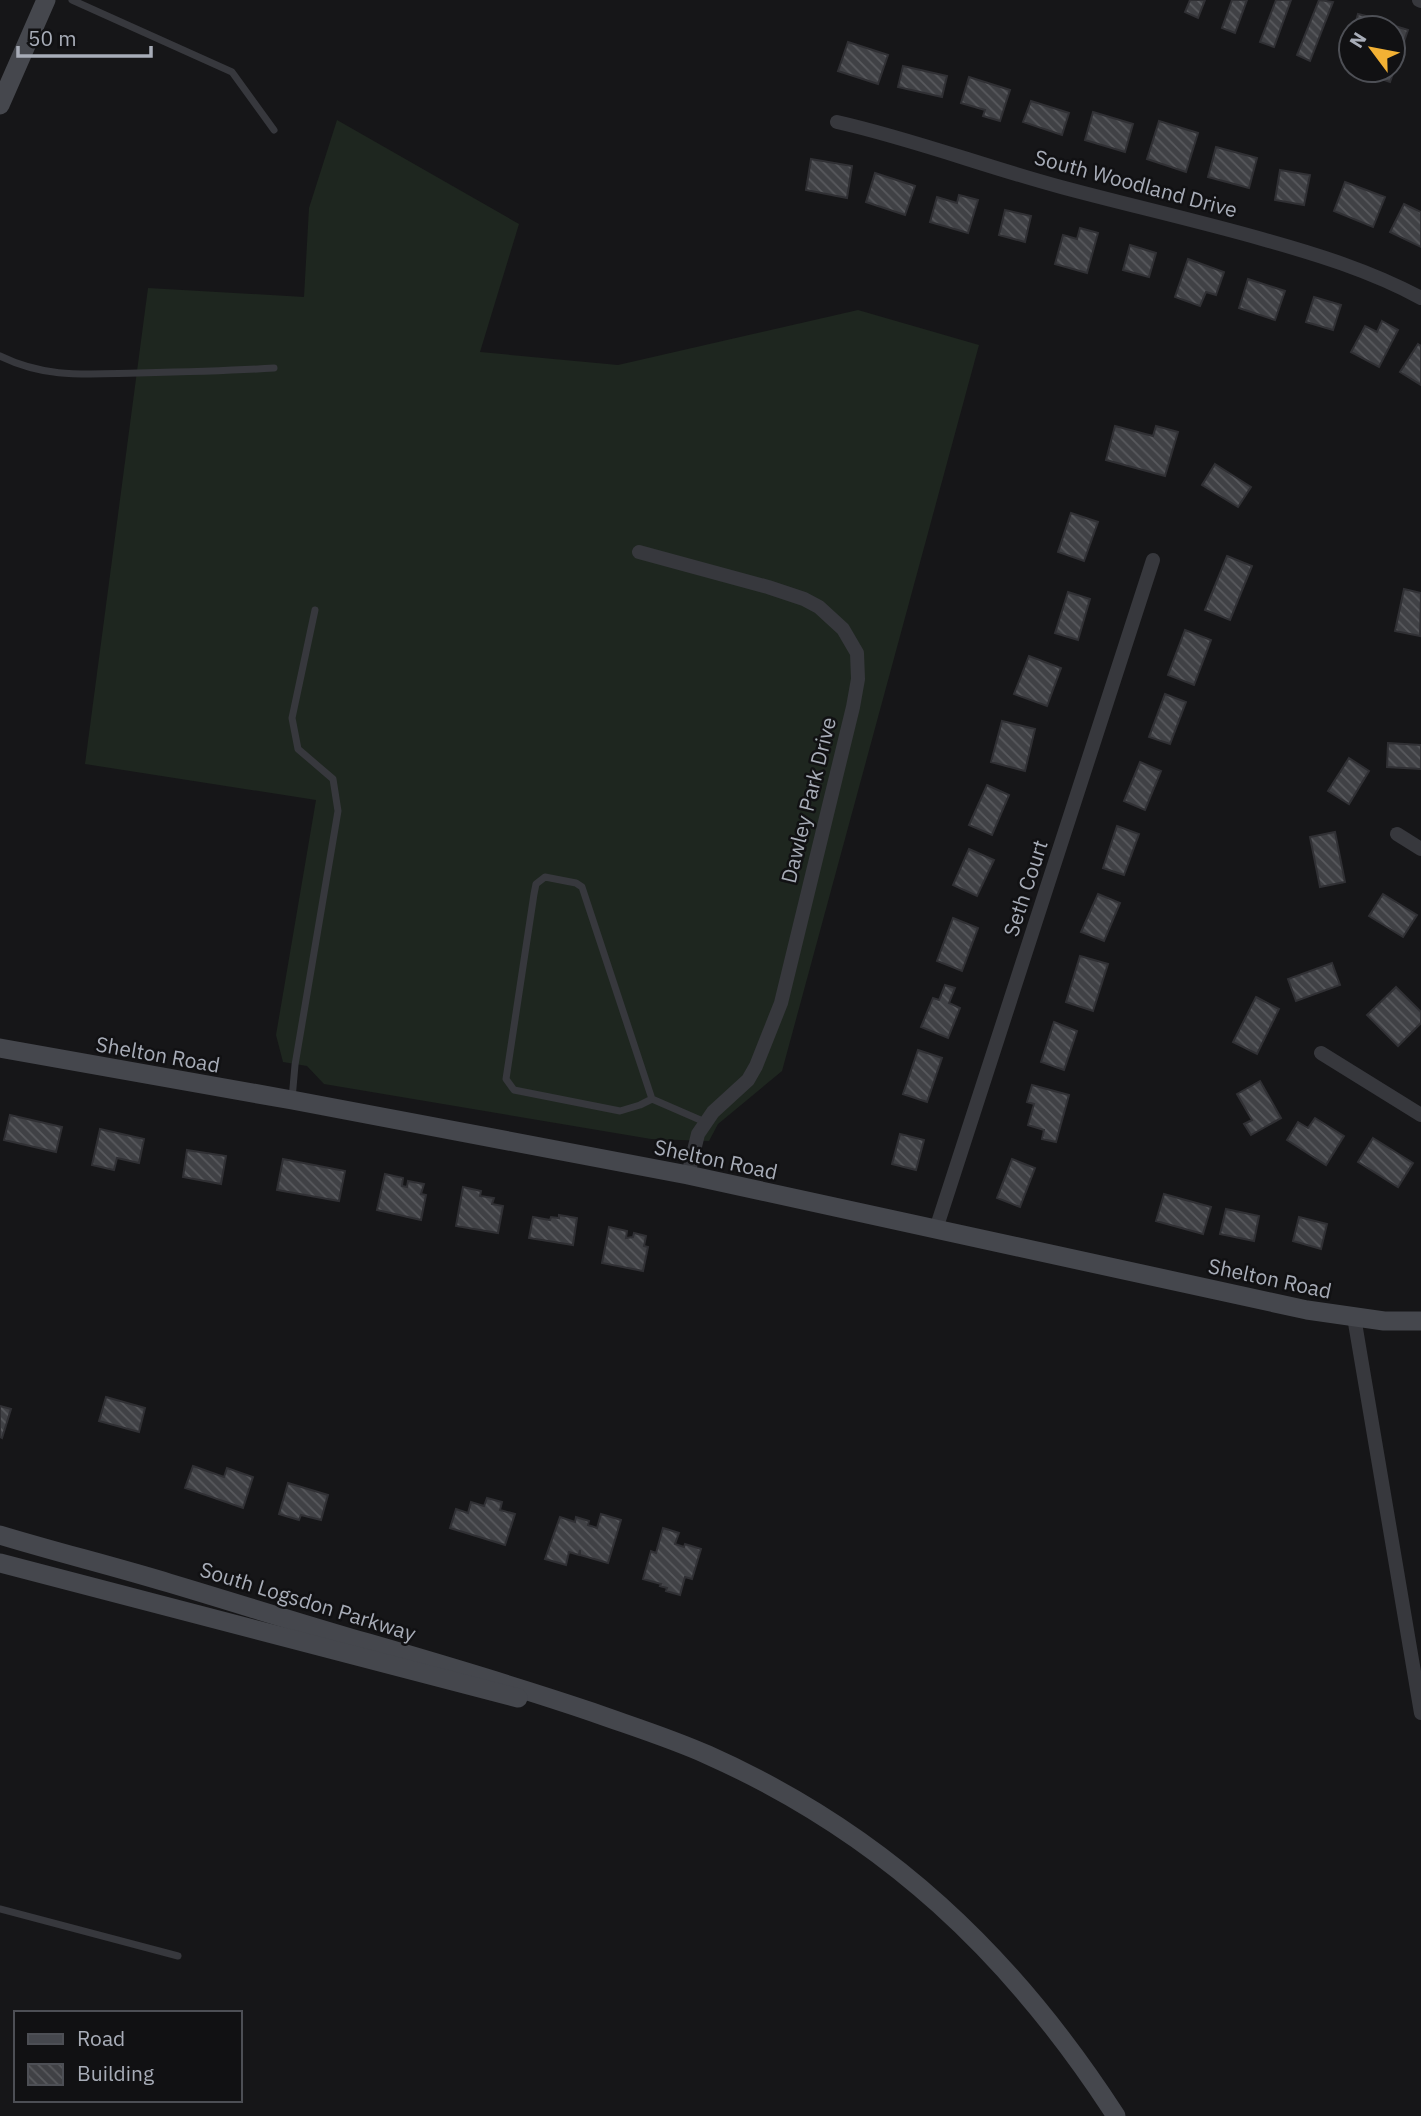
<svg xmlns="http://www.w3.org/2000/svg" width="1421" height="2116" font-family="'IBM Plex Sans',sans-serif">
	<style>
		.pitch { fill: #1e261f }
		.building { fill: url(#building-back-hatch); stroke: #303034; stroke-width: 2 }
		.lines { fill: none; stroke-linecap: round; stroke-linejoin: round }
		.lane { stroke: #37383d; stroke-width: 7 }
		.street { stroke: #37383d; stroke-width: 14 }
		.secondary { stroke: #45474d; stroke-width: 19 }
		.labels { text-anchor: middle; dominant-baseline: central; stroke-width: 5; stroke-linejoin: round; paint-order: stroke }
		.street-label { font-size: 21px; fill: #a8adb8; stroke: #111113 }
	</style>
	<defs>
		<pattern id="building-back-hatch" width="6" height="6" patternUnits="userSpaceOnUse" patternTransform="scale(1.75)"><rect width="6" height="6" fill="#404145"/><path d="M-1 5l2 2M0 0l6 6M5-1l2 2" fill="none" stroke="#595a5e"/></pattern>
	</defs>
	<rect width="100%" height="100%" fill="#161618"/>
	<path class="pitch" d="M337,120L519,224L480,352L618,365L858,310L979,345L782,1071L718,1124L709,1141L651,1139L324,1084L307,1066L283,1062L276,1035L316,800L85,764L148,288L304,297L309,208Z"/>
	<g class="building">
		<path d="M1190,0H1205L1198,18L1185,12Z"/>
		<path d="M1232,0H1247L1235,33L1222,28Z"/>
		<path d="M1276,0H1291L1274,47L1260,42Z"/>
		<path d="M1319,0L1333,2L1310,61L1297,55Z"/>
		<path d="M1358,14L1370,17L1367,28H1354Z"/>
		<path d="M1395,26L1408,30L1390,82L1378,78L1381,70H1393V33Z"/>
		<path d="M848,42L888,55L878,84L838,71Z"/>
		<path d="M903,66L947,76L942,97L898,87Z"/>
		<path d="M969,77L1010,90L1000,121L983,116L985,110L961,103Z"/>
		<path d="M1031,101L1069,113L1062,135L1023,122Z"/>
		<path d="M1093,112L1133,124L1125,152L1085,140Z"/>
		<path d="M1159,121L1198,133L1186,172L1147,159Z"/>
		<path d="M1216,147L1257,158L1249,188L1208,177Z"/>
		<path d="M811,159L852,166L847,198L806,190Z"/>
		<path d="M1280,170L1310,175L1304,205L1275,200Z"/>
		<path d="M875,173L915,186L905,215L866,202Z"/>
		<path d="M1345,182L1385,197L1373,227L1334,211Z"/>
		<path d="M959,195L978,200L968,233L930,222L937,197L957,203Z"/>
		<path d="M1404,204L1421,212V247L1390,232Z"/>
		<path d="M1005,210L1031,216L1025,242L999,235Z"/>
		<path d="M1080,228L1098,233L1087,273L1055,264L1063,235L1077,239Z"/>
		<path d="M1130,245L1156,253L1149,277L1123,270Z"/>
		<path d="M1188,259L1224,272L1216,295L1206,292L1200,306L1175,297Z"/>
		<path d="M1248,279L1285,291L1275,320L1239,308Z"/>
		<path d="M1314,297L1341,305L1333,330L1306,322Z"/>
		<path d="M1382,321L1398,330L1379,367L1351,352L1365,326L1377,332Z"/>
		<path d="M1418,344L1421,346V385L1400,372Z"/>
		<path d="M1115,426L1153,436L1156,426L1178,432L1165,476L1106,460Z"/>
		<path d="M1215,464L1251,487L1238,507L1202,485Z"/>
		<path d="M1071,513L1098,522L1084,561L1058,552Z"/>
		<path d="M1227,556L1252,566L1230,620L1205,610Z"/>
		<path d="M1404,589L1421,593L1420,636L1395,631Z"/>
		<path d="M1068,592L1090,599L1078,640L1055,633Z"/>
		<path d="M1185,630L1211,640L1194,685L1168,675Z"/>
		<path d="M1029,656L1061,668L1047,706L1014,694Z"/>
		<path d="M1165,694L1186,702L1170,744L1149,737Z"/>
		<path d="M1002,721L1035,729L1025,771L991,762Z"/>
		<path d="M1388,743L1421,745V769L1387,767Z"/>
		<path d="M1349,758L1369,771L1349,804L1328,791Z"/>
		<path d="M1140,762L1161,771L1145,810L1124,801Z"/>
		<path d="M987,785L1009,795L992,835L969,825Z"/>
		<path d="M1117,826L1139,834L1124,875L1103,868Z"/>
		<path d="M1335,832L1345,882L1320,887L1310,837Z"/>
		<path d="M969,849L994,860L977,896L953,885Z"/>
		<path d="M1098,894L1120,903L1104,941L1081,932Z"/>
		<path d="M1383,894L1417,915L1403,937L1369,916Z"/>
		<path d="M953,918L978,928L962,971L937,961Z"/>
		<path d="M1080,956L1108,964L1093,1011L1066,1002Z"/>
		<path d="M1332,963L1340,985L1296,1001L1288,979Z"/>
		<path d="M945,985L955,988L949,1003L960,1008L948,1038L921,1027L933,998L939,1000Z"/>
		<path d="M1396,987L1421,1012V1023L1398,1046L1367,1015Z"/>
		<path d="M1256,997L1279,1009L1257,1054L1233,1042Z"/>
		<path d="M1054,1022L1077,1031L1064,1070L1041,1062Z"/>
		<path d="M918,1050L942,1058L927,1102L903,1094Z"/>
		<path d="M1260,1081L1281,1118L1251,1135L1244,1124L1252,1120L1237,1094Z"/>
		<path d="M1032,1085L1069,1095L1056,1142L1042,1139L1044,1130L1028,1125L1034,1104L1027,1102Z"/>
		<path d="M10,1115L62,1127L56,1152L4,1140Z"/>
		<path d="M1315,1118L1344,1136L1326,1165L1287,1140L1298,1122L1308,1128Z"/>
		<path d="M100,1129L144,1139L139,1163L117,1158L114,1170L92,1165Z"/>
		<path d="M900,1134L924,1140L916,1170L892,1164Z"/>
		<path d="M1373,1138L1413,1163L1398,1187L1358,1162Z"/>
		<path d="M187,1150L226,1156L221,1184L183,1177Z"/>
		<path d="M283,1159L345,1171L339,1201L277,1190Z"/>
		<path d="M1012,1159L1035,1168L1020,1207L997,1198Z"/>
		<path d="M385,1174L403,1178L402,1186L407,1187L408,1181L424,1184L421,1194L426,1195L421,1220L377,1210Z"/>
		<path d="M463,1187L481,1191L480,1196L494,1198L492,1204L503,1206L498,1233L456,1226Z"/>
		<path d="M1164,1194L1211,1207L1203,1234L1156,1221Z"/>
		<path d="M1226,1209L1259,1216L1254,1241L1220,1234Z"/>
		<path d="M559,1215L577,1218L573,1245L529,1238L533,1217L550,1220L551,1217L559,1218Z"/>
		<path d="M1299,1217L1327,1224L1321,1249L1293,1241Z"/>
		<path d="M609,1227L627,1231L626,1238L633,1237L634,1233L646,1236L644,1246L648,1247L643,1271L602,1263Z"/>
		<path d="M106,1397L145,1408L139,1432L99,1421Z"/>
		<path d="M0,1406L11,1409L2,1438L0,1437Z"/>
		<path d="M193,1466L224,1477L227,1468L253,1477L243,1508L185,1488Z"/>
		<path d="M288,1483L328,1495L321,1520L301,1515L299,1520L279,1514Z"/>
		<path d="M487,1498L502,1502L500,1510L515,1514L505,1545L450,1528L456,1509L468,1513L471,1502L484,1506Z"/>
		<path d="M601,1514L621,1520L608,1563L580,1555V1550L579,1555L569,1552L566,1565L545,1559L560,1517L575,1522L576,1517L589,1521L588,1525L597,1528Z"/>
		<path d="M663,1528L679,1533L675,1544L684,1547L685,1544L701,1549L692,1579L685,1577L680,1595L666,1591L667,1588L660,1586L661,1584L643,1579L651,1551L656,1553Z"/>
	</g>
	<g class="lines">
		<g class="lane">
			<path d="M72,0L232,72L274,130"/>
			<path d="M0,356C47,379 87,374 138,373C183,372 228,371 274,368"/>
			<path d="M292,1099L295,1065L338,811L333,779L298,749L292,718L315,610"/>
			<path d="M652,1099L582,887L576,883L545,877L536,884L534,894L506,1079L514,1090L620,1111L640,1105L652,1099L705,1122"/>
			<path d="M0,1909L178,1956"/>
		</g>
		<g class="street">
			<path d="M1419,0L1421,1"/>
			<path d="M837,122C913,139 986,167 1061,187C1128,205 1195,220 1262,239C1316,254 1371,271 1421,298"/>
			<path d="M639,552L768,587L804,599L819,607L843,629L857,653L858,679L853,707L781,1003L756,1066L748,1080L713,1112L698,1134L688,1175"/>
			<path d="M1397,834L1421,849"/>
			<path d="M1321,1053L1421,1115"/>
			<path d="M936,1229L1153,560"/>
			<path d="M1354,1317L1421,1713"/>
		</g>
		<g class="secondary">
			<path d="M0,105L46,0"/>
			<path d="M0,1048L292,1100L688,1175L1307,1310L1384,1321H1421"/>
			<path d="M0,1535C56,1552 113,1566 169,1583C236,1603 302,1624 368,1643C444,1665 518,1687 592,1712C631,1726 670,1738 708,1755C885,1834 1012,1955 1116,2116"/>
			<path d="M0,1563L518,1698"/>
		</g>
	</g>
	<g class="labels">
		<g class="street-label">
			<text transform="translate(1136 183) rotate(15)">South Woodland Drive</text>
			<text transform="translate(808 800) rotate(-76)">Dawley Park Drive</text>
			<text transform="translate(1025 888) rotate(-72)">Seth Court</text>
			<text transform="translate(158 1054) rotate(10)">Shelton Road</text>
			<text transform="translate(716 1159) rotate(12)">Shelton Road</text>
			<text transform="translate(1270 1278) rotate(12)">Shelton Road</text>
			<text transform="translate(308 1601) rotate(17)">South Logsdon Parkway</text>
		</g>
	</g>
	<rect x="14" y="2011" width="228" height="91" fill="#111113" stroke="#4d4f55" stroke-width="2"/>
	<rect x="28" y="2034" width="35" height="10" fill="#45474d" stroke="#4d4f55" stroke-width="2"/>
	<text x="77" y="2046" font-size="21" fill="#a8adb8">Road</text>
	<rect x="28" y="2064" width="35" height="21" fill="url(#building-back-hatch)" stroke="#4d4f55" stroke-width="2"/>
	<text x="77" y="2081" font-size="21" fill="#a8adb8">Building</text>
	<g transform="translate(1372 49) rotate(302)"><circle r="33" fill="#111113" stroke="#4d4f55" stroke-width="2"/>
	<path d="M0-5L12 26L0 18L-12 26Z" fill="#f2b134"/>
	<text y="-10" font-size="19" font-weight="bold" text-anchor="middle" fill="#a8adb8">N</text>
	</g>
	<path d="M18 46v10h133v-10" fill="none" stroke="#a8adb8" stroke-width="3.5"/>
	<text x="28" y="46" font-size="21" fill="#a8adb8" stroke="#111113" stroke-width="5" paint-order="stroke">50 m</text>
</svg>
